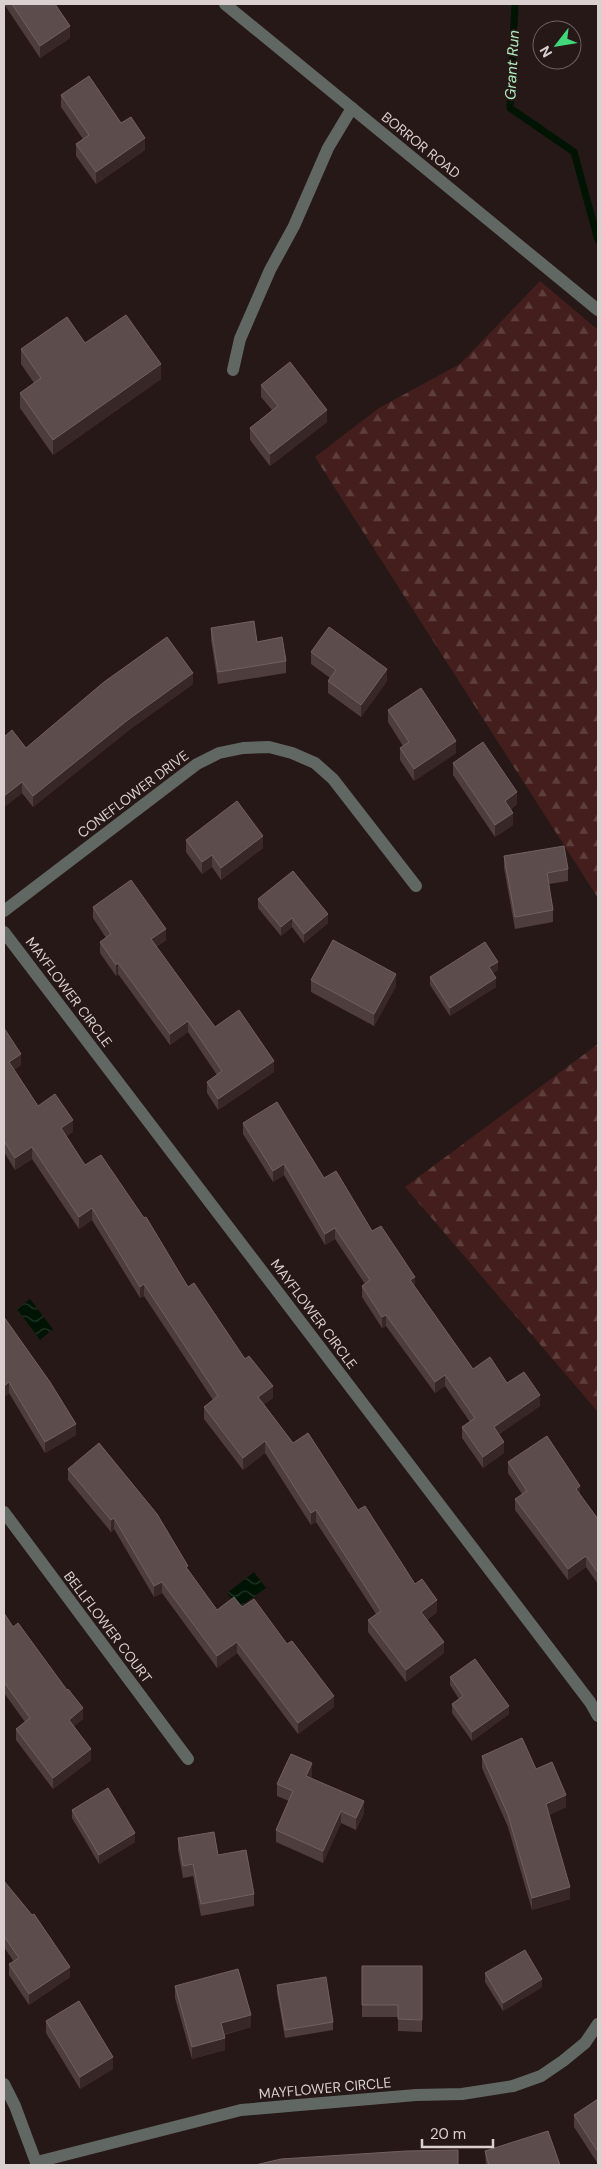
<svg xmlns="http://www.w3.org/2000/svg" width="602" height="2169" font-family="'DM Sans',sans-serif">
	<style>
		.forest { fill: url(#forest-firs) }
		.water { fill: url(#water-waves) }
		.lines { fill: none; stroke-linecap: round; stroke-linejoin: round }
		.stream { stroke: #001404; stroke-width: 7 }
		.minor { stroke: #616762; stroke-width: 12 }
		.wall { fill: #4d3d3c }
		.shaded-wall { fill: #372827 }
		.building { fill: #5c4d4c; stroke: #706160 }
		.labels { text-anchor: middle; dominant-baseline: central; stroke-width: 4; stroke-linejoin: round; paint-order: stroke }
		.street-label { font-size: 14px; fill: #dad0cf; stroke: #261817 }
		.water-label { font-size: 15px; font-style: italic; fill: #aeeebe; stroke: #261817 }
	</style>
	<defs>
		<pattern id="forest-firs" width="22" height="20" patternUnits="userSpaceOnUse" patternTransform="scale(1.25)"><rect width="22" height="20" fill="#441e1c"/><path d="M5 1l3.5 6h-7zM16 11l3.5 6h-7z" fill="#5e3e3c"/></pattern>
		<pattern id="water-waves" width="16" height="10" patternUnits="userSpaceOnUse" patternTransform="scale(1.25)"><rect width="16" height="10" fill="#001404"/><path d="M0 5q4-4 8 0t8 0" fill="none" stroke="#253528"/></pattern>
	</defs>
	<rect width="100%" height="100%" fill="#261817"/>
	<g class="forest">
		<path d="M540,281L598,330V898L315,457L379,408L460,364Z"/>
		<path d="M598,1044V1412L405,1187Z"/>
	</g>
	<g class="water">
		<path d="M30,1299L53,1329L40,1340L17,1309Z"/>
		<path d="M254,1572L266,1588L238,1608L227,1593Z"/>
	</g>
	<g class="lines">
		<path class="stream" d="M515,4L510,108L574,152L598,240"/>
		<g class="minor">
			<path d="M225,4L598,310"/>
			<path d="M233,370L240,339L270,270L294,226L328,148L352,108"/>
			<path d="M4,911L197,764L219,753L243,748L269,747L292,753L315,763L333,779L416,886"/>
			<path d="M4,932L590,1702L598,1716"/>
			<path d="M4,1512L188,1759"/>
			<path d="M4,2084L15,2106L37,2165"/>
			<path d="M37,2162L241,2110L416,2095L462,2094L513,2086L541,2076L563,2061L585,2043L598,2024"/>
		</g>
	</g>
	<g class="wall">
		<path d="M4,4H55L70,38L40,58Z"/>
		<path d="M61,95L121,123L145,150L96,184L76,156V144L83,139L61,107Z"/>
		<path d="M85,343L161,379L53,455L20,408V393L34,383L21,364V349Z"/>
		<path d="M261,385L327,422L270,466L250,440V428L272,410L261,397Z"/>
		<path d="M211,628L257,642L286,661V673L218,684L211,640Z"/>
		<path d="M311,652L387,681L361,717L328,693V681L330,678L311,664Z"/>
		<path d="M193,684L129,730L33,807L22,793L4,807V737L26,748Z"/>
		<path d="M388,710L456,753L414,781L400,760V748L403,746L388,722Z"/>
		<path d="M453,763L517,804L511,809L513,825L495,837L453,775Z"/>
		<path d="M186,840L263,848L221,880L212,867L202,874L186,852Z"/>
		<path d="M504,856L568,869V881L549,884L553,910V922L515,929L504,868Z"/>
		<path d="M258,899L328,923L304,943L292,927L281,936L258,908Z"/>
		<path d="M93,907L166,940L156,947L215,1027L274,1072L218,1110L207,1093V1082L217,1075L188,1032L170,1045L118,974L116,976L100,953V942L106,938L93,918Z"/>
		<path d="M498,970L493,973L496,987L450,1016L430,985V977Z"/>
		<path d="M311,980L396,986L374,1026L311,992Z"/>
		<path d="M4,1028L21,1065L14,1070L38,1106L73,1132L66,1136L85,1165L188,1287L245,1359L273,1398L264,1404L293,1443L358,1510L415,1584L437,1612L427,1620L444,1653L406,1682L368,1632V1620L376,1614L316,1522L311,1525L265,1453L243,1470L204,1419V1407L213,1400L144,1296L140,1298L92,1220L79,1229L32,1159L15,1170L4,1152Z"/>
		<path d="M243,1123L324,1178L372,1231L415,1287L473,1369L507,1383L540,1406L499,1434L504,1453L483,1468L462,1438V1427L470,1422L445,1386L435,1393L386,1326L382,1328L362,1297V1286L365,1284L335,1239L325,1245L284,1175L273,1182L243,1134Z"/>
		<path d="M4,1317L76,1435L45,1453L9,1393L4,1397Z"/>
		<path d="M508,1462L580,1495L598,1519V1584L586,1567L568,1580L515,1510V1499L522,1494L508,1473Z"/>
		<path d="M68,1469L188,1571L217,1610L242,1607L334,1707L298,1734L237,1653L217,1668L162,1593L154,1597L114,1529L111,1532L68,1480Z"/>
		<path d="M4,1613L13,1627L83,1719L74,1726L91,1760L53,1789L16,1740V1729L25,1722L4,1693Z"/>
		<path d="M450,1677L509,1714L472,1741L452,1713V1704L459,1699L450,1685Z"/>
		<path d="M482,1756L536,1769L566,1807L549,1815L570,1899L532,1910L508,1827L482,1768Z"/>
		<path d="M312,1775L311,1778L364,1813L356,1830L341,1823L323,1863L276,1842V1830L289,1801L277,1796V1784Z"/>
		<path d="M72,1810L135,1842L99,1864L72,1818Z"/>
		<path d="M178,1838L218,1855L254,1894V1906L201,1916L193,1876L183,1878L178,1850Z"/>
		<path d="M4,1881L70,1977L29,2005L9,1975V1964L14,1962L4,1947Z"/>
		<path d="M362,1966H422V2032L398,2031V2017H362Z"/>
		<path d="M485,1973L542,1987L503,2011L485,1982Z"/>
		<path d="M277,1985L333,2022V2030L285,2038L277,1993Z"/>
		<path d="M175,1986L251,2027L224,2035L225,2050L192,2059L175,1998Z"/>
		<path d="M46,2021L113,2069L80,2089L46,2033Z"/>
		<path d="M598,2099V2164L574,2127V2115Z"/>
		<path d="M485,2151L560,2165H486Z"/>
	</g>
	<g class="shaded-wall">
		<path d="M70,26V38L40,58V46Z"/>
		<path d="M145,138V150L96,184V172Z"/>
		<path d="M161,364V379L53,455V440Z"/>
		<path d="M327,410V422L270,466V454Z"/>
		<path d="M387,669V681L361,717V705Z"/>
		<path d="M193,673V684L129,730L33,807V796L129,719Z"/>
		<path d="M456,741V753L414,781V769Z"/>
		<path d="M22,782V793L4,807V796Z"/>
		<path d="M517,792V804L505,813V801Z"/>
		<path d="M513,813V825L495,837V825Z"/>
		<path d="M263,836V848L221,880V868Z"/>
		<path d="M212,855V867L202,874V862Z"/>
		<path d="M328,914V923L304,943V934Z"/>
		<path d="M292,918V927L281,936V927Z"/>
		<path d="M166,929V940L151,950V939Z"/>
		<path d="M498,962V970L489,976V967Z"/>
		<path d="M118,963V974L116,976V965Z"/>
		<path d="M396,974V986L374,1026V1014Z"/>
		<path d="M496,978V987L450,1016V1008Z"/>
		<path d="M188,1021V1032L170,1045V1034Z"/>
		<path d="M21,1054V1065L9,1073V1062Z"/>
		<path d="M274,1061V1072L218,1110V1099Z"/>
		<path d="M73,1120V1132L61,1140V1128Z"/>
		<path d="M32,1147V1159L15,1170V1158Z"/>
		<path d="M284,1164V1175L273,1182V1171Z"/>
		<path d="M92,1208V1220L79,1229V1217Z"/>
		<path d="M335,1228V1239L325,1245V1234Z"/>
		<path d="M415,1277V1288L410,1280Z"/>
		<path d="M144,1284V1296L140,1298V1287Z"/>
		<path d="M386,1315V1326L382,1328V1317Z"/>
		<path d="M445,1375V1386L435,1393V1382Z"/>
		<path d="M9,1382V1393L4,1397V1386Z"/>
		<path d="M273,1386V1398L258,1408V1397Z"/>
		<path d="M540,1395V1406L494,1438V1427Z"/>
		<path d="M76,1424V1435L45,1453V1442Z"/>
		<path d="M265,1441V1453L243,1470V1458Z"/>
		<path d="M504,1442V1453L483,1468V1457Z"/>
		<path d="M580,1486V1497L576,1489Z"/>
		<path d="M316,1510V1522L311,1525V1513Z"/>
		<path d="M114,1518V1529L111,1532V1520Z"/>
		<path d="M586,1556V1567L568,1580V1569Z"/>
		<path d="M162,1582V1593L154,1597V1586Z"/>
		<path d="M437,1600V1612L421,1624V1612Z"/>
		<path d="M237,1642V1653L217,1668V1656Z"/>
		<path d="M444,1642V1653L406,1682V1670Z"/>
		<path d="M334,1696V1707L298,1734V1723Z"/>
		<path d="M509,1706V1714L472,1741V1732Z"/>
		<path d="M83,1708V1719L69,1730V1720Z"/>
		<path d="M91,1749V1760L53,1789V1778Z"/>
		<path d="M312,1763V1775L306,1788V1776Z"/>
		<path d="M566,1795V1807L546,1816V1804Z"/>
		<path d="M364,1801V1813L356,1830V1818Z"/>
		<path d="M341,1811V1823L323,1863V1851Z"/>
		<path d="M135,1833V1842L99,1864V1855Z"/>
		<path d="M570,1887V1899L532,1910V1898Z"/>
		<path d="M70,1967V1977L29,2005V1994Z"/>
		<path d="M542,1979V1987L503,2011V2003Z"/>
		<path d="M251,2015V2027L221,2035V2023Z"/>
		<path d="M225,2038V2050L192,2059V2047Z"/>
		<path d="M113,2057V2069L80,2089V2077Z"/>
	</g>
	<g class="building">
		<path d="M12,4H55L70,26L40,46Z"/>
		<path d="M89,76L121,123L131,117L145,138L96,172L76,144L89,135L61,95Z"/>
		<path d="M126,315L161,364L53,440L20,393L41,378L21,349L67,317L85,343Z"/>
		<path d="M290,362L327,410L270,454L250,428L278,406L261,385Z"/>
		<path d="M254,621L257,642L282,637L286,661L218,672L211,628Z"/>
		<path d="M329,627L387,669L361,705L328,681L336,670L311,652Z"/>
		<path d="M167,637L193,673L129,719L33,796L22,782L4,796V737L12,730L26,748L104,682Z"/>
		<path d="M421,688L456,741L414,769L400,748L409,742L388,710Z"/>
		<path d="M483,742L517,792L505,801L513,813L495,825L453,763Z"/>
		<path d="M237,801L263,836L221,868L212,855L202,862L186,840Z"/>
		<path d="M564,846L568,869L547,873L553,910L515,917L504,856Z"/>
		<path d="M293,871L328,914L304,934L292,918L281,927L258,899Z"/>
		<path d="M131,880L166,929L151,939L215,1027L239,1010L274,1061L218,1099L207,1082L222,1071L188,1021L170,1034L118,963L116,965L100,942L111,934L93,907Z"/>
		<path d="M333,940L396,974L374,1014L311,980Z"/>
		<path d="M485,942L498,962L489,967L496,978L450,1008L430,977Z"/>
		<path d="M4,1028L21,1054L9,1062L38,1106L55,1094L73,1120L61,1128L85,1165L101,1155L144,1218L146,1217L188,1287L194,1283L245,1359L249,1356L273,1386L258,1397L293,1443L308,1433L358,1510L365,1506L415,1584L422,1579L437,1600L421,1612L444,1642L406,1670L368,1620L381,1611L316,1510L311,1513L265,1441L243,1458L204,1407L218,1396L144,1284L140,1287L92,1208L79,1217L32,1147L15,1158L4,1141Z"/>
		<path d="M277,1102L324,1178L336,1171L372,1231L381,1226L415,1277L410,1280L473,1369L490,1357L507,1383L524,1372L540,1395L494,1427L504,1442L483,1457L462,1427L475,1418L445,1375L435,1382L386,1315L382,1317L362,1286L370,1280L335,1228L325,1234L284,1164L273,1171L243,1123Z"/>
		<path d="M4,1317L50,1382L76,1424L45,1442L9,1382L4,1386Z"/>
		<path d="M547,1436L580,1486L576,1489L598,1519V1573L586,1556L568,1569L515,1499L527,1491L508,1462Z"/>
		<path d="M99,1443L157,1514L188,1566L186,1567L217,1610L234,1597L242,1607L254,1599L287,1644L292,1641L334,1696L298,1723L237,1642L217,1656L162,1582L154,1586L114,1518L111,1520L68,1469Z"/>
		<path d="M4,1613L13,1627L18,1623L67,1690L68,1689L83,1708L69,1720L91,1749L53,1778L16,1729L30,1718L4,1682Z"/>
		<path d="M475,1659L509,1706L472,1732L452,1704L463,1696L450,1677Z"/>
		<path d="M522,1738L536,1769L552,1762L566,1795L546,1804L570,1887L532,1898L508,1815L482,1756Z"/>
		<path d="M291,1754L312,1763L306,1776L364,1801L356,1818L341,1811L323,1851L276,1830L293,1791L277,1784Z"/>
		<path d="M108,1788L135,1833L99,1855L72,1810Z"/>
		<path d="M214,1832L218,1855L246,1850L254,1894L201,1904L193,1864L183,1866L178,1838Z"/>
		<path d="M4,1881L32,1915L34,1914L70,1967L29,1994L9,1964L19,1958L4,1936Z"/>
		<path d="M525,1950L542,1979L503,2003L485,1973Z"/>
		<path d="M362,1966H422V2020L398,2019V2005H362Z"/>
		<path d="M238,1969L251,2015L221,2023L225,2038L192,2047L175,1986Z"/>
		<path d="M326,1977L333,2022L285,2030L277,1985Z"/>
		<path d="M79,2001L113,2057L80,2077L46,2021Z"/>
		<path d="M598,2099V2152L574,2115Z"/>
		<path d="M548,2131L560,2165H489L485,2151Z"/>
		<path d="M458,2150V2165H255L281,2159L406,2151Z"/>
	</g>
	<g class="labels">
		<g class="street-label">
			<text transform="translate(421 145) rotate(39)">BORROR ROAD</text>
			<text transform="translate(133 794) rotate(-37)">CONEFLOWER DRIVE</text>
			<text transform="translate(69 992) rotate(53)">MAYFLOWER CIRCLE</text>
			<text transform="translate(314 1314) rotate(53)">MAYFLOWER CIRCLE</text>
			<text transform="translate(108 1627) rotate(53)">BELLFLOWER COURT</text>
			<text transform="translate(325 2088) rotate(-5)">MAYFLOWER CIRCLE</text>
		</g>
		<g class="water-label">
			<text transform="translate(512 65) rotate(-87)">Grant Run</text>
		</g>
	</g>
	<rect width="602" height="2169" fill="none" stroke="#dad0cf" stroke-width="10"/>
	<g transform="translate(557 45) rotate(239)"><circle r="24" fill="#261817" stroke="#6e6261"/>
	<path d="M0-4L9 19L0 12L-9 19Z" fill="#42d77b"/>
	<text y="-8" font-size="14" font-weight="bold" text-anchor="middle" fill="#dad0cf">N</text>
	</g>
	<path d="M422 2139v8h71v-8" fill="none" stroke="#dad0cf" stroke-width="2.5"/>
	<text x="430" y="2139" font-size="15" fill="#dad0cf" stroke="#261817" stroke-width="4" paint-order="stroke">20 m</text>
</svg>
